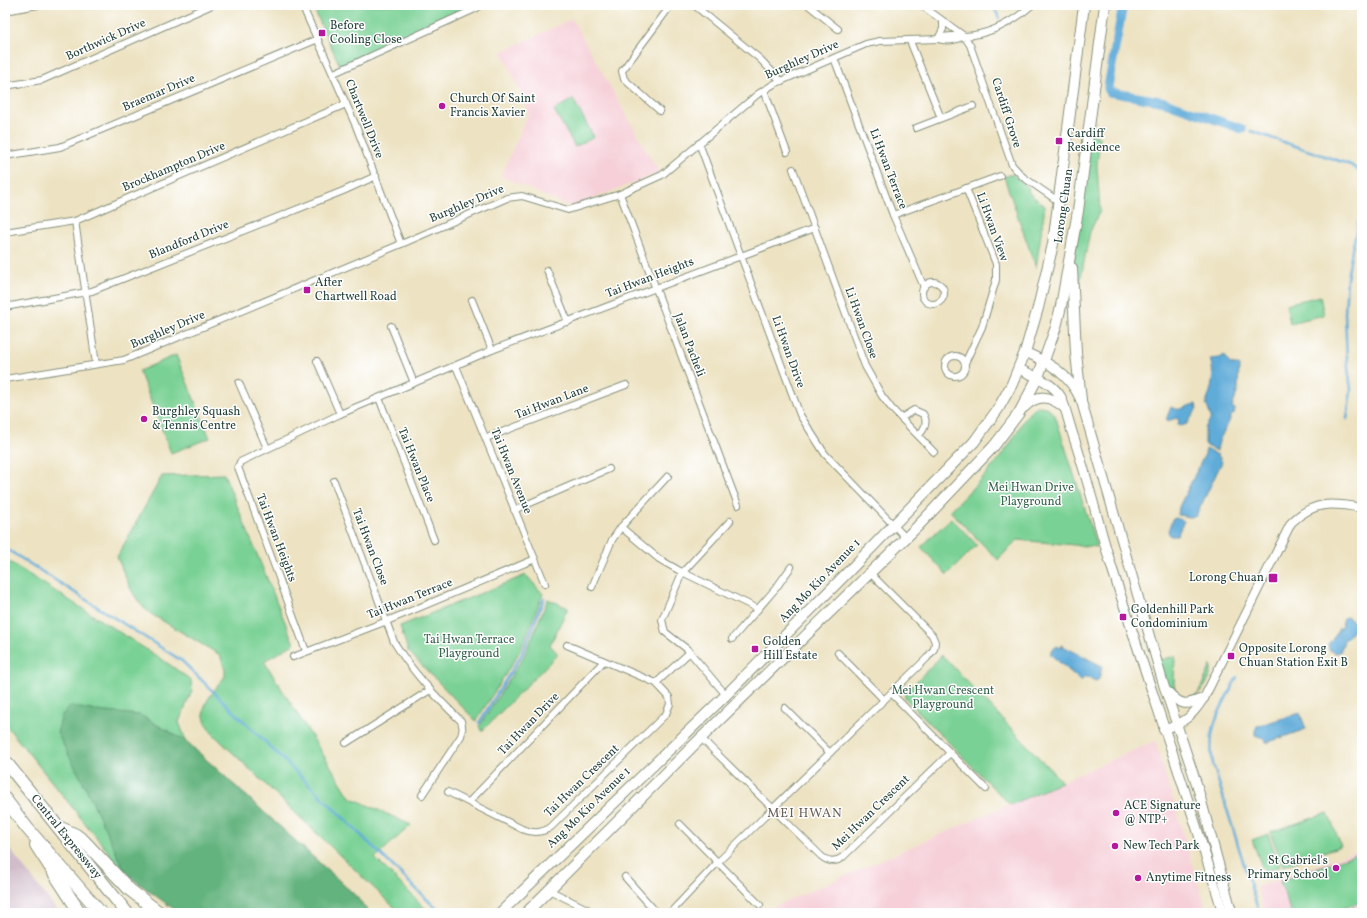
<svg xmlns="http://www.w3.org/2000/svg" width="1367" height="918" font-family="Vollkorn,serif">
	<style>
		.built { fill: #f6cfd8 }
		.industrial { fill: #d1bdca }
		.green { fill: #7ad195; stroke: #4c8764 }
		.forest { fill: #63b37e; stroke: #417859 }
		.water { fill: #61acd9; stroke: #407486 }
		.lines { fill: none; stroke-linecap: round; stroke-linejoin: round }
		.stream { stroke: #61acd9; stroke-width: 2.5 }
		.canal { stroke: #61acd9; stroke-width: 9 }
		.minor-casing { stroke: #86907c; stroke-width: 8 }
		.tertiary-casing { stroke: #86907c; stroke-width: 10 }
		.secondary-casing { stroke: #86907c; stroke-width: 11 }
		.primary-casing { stroke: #86907c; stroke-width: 12 }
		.motorway-casing { stroke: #86907c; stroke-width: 14 }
		.minor { stroke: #fff; stroke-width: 6 }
		.tertiary { stroke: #fff; stroke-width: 8 }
		.secondary { stroke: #fff; stroke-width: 9 }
		.primary { stroke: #fff; stroke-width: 10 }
		.motorway { stroke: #fff; stroke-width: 12 }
		.poi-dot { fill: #b5179e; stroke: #fff; stroke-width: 1.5 }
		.labels { text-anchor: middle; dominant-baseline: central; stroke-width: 3; stroke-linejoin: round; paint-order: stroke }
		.poi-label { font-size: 12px; fill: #1f3d34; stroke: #fff; text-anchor: start }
		.street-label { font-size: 12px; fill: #1f3d34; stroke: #fff }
		.park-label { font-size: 12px; fill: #36624c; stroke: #fff }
		.neighbourhood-label { font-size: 13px; letter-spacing: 1px; fill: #685f59; stroke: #fff }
	</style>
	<rect width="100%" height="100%" fill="#fff"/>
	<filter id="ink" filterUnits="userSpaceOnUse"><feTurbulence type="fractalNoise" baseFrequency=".025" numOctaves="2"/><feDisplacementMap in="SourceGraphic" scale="8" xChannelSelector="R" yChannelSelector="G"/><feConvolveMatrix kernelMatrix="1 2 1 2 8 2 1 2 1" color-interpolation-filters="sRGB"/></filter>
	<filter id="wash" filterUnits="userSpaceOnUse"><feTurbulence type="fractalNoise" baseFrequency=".012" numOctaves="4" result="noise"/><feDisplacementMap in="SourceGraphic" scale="16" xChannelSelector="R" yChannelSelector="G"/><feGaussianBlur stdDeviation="0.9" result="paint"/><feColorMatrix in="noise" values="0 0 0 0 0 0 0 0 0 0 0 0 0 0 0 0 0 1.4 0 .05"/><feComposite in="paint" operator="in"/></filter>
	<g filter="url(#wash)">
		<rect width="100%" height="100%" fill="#ede3c3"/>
		<g class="built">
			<path d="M572,19L659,173L573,206L566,205L501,176L529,112L502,52Z"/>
			<path d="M1362,264V343L1355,325Z"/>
			<path d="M1155,741L1205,906L1170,913H760Z"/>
			<path d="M1362,849V913H1265L1257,887Z"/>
		</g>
		<path class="industrial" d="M5,843L59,913H5Z"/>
		<g class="green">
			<path d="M312,5H469V8L340,66Z"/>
			<path d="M573,99L594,137L575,147L554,110Z"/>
			<path d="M1090,131L1100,138L1097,165L1100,210L1090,232L1079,287L1070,293Z"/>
			<path d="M1012,174L1028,187L1029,193L1045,206L1036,268L1004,177Z"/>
			<path d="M1320,296L1324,315L1290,323L1286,304Z"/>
			<path d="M176,355L210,438L171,453L139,371Z"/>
			<path d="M1039,406L1046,407L1055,415L1097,547L1017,540L998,560L950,511C972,488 996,466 1013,439C1020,428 1026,411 1039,406Z"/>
			<path d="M224,474L294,644L264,661L350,797L411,825L375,858L430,913H400L212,733C193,708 211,697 225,676V670L220,655L151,614C132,600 126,577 117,557L162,476Z"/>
			<path d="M951,518L977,545L947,575L921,547Z"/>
			<path d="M5,559L166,662L191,680L192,691L179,722L186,741L357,897L369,913L126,874L5,724Z"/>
			<path d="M526,575L543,594L520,651L476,721L408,651L400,626Z"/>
			<path d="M548,599L568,608L550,645L558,654L482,731L479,727L524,656Z"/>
			<path d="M942,655L1062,782L1010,805L905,698V693Z"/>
			<path d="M1175,656L1174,684L1176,693L1189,700L1198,694L1211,665C1213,680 1199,696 1187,704L1165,690L1157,661Z"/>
			<path d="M1328,813L1341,846L1283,866L1270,832Z"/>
			<path d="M1268,834L1280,866L1264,872L1252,840Z"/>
			<path d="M1362,852V902L1329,913H1291L1280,881Z"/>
		</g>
		<path class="forest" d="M70,706L97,711L140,715L186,741L357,897L369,913H179L126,874L86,788L57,733L62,715Z"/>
		<g class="water">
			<path d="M1224,355C1227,362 1231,366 1239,365L1238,390L1232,407L1235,409L1234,414L1231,416C1228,428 1218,437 1217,451L1205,445V428L1211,418L1206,403C1212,389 1215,373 1210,359L1220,358Z"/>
			<path d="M1196,404L1197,409L1187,424L1181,426L1178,424L1179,421L1177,418L1167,421L1166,420L1171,407C1180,413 1186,405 1196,404Z"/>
			<path d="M1206,449L1218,455L1222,462L1196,516L1189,517L1178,515L1179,507L1205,454Z"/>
			<path d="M1176,518L1184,521L1177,536H1170L1168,531L1172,519Z"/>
			<path d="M1347,617L1356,623V627L1344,641L1340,652L1335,653L1329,650L1328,644L1335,636L1339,628H1341L1344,618Z"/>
			<path d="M1061,645L1102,666L1099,679L1096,681L1085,676L1081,681L1050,654L1056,646L1060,648Z"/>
			<path d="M1300,713L1306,729L1266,743L1265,739L1255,735V731L1257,726Z"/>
		</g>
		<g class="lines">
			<g class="stream">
				<path d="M993,5L999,18"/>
				<path d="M1251,131L1351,165L1362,173"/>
				<path d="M1347,419L1351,389L1347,361L1345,314L1347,279L1352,250L1362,209"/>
				<path d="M5,548L182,661L441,913"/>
				<path d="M1237,677C1221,710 1206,726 1213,764L1259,913"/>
				<path d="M479,723L522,654L544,598"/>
			</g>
			<path class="canal" d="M1123,5L1108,87L1109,92L1165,102L1242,129"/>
		</g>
	</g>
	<g filter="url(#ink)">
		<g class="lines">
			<g class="minor-casing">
				<g id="minor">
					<path d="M302,5L356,126L401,244"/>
					<path d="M694,5L760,59L781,81"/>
					<path d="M808,5L838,29"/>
					<path d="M921,5L964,36L970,45L1012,165L1023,177L1058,201"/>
					<path d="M5,11L38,5"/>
					<path d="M938,39C947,42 955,41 964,36"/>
					<path d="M938,39L943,29V23"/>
					<path d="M910,41L941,118"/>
					<path d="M834,58L893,215L924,287"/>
					<path d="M334,73L477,8L475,5"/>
					<path d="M5,86L42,80L212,5"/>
					<path d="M764,90L787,152"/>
					<path d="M660,111L624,79L622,71L671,5"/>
					<path d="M916,128L973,106"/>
					<path d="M699,143L800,415L825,454L906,538"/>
					<path d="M5,156L60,147L318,39"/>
					<path d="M793,169L865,366L882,396L892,409L934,452"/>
					<path d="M620,194L738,505"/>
					<path d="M893,215L1000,176"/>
					<path d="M75,221L96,364"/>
					<path d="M5,232L75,221L346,104"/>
					<path d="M547,270L568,322"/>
					<circle cx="933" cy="293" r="11"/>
					<path d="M472,300L492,350"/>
					<path d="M5,307L92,291L343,191L376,176"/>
					<path d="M391,326L414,383"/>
					<circle cx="955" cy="366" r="10"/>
					<path d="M317,361L340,414"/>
					<path d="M965,363L982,327L996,280V264L966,188"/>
					<path d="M456,366L545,584"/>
					<path d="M5,379L124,360L406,242L507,198L522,196L568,210L620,194L662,175L758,94L774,84L866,44L880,41L938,39C948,34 955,37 965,36C992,34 1013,22 1032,5"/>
					<path d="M239,383L267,448"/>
					<path d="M379,398L434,540"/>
					<path d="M901,418L914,410L923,414C928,421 925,429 919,435"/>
					<path d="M486,438L626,385"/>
					<path d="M334,481L394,642C412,672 436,697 461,721C463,727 463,730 461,736L422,795"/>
					<path d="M514,510L609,469"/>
					<path d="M621,527L659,559L680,571L758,609"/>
					<path d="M592,587L612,540L621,527L668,476"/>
					<path d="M732,639L776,588L791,567"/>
					<path d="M306,651L238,467L240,462L340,414L492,350L815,228"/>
					<path d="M838,653L884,700"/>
					<path d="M293,657L387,621L535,559"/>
					<path d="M656,683L690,652"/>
					<path d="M891,693L986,789"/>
					<path d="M726,695L687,649L665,632L662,620L682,573L730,521"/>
					<path d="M785,708L830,753"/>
					<path d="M701,738L821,856C828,862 835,863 843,857L950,753"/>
					<path d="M346,743L430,690"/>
					<path d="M448,792L522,829C532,833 541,834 551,827L666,714L670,704L669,697L656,683L567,645"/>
					<path d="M469,802L604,661"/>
					<path d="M680,824L760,905"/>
					<path d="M625,877L657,913"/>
					<path d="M549,890L595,913"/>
					<path d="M670,913L718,862L927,658L934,649L935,642L932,635L870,573"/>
				</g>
			</g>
			<g class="tertiary-casing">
				<path id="tertiary" d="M1163,730C1184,723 1193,716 1204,698L1291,523C1314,500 1333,503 1362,508"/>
			</g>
			<g class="secondary-casing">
				<g id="secondary">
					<path d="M1025,352C1050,363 1069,374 1081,400L1164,686L1197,785L1232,913"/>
					<path d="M1019,369C1034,376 1052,382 1061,397C1066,409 1069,423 1073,435C1088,479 1098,524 1112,568C1148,683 1189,797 1223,913"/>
					<path d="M1168,692C1182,707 1186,705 1204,698"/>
				</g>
			</g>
			<g class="primary-casing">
				<g id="primary">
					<path d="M1072,268L1076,353L1081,400"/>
					<path d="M1024,407C1038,394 1049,395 1064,407"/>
					<path d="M500,913L726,695L849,571L974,442L998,409L1012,384L1025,352L1038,308L1053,244L1084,5"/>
					<path d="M526,913L701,738L917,527L994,446L1019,413L1038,377L1056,327L1061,306L1078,211L1105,5"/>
				</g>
			</g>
			<g class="motorway-casing">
				<g id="motorway">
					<path d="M5,761L127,913"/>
					<path d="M5,799L27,828L101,913"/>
					<path d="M61,828L76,835L84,841L130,890L160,913"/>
					<path d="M36,845L80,913"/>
				</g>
			</g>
			<use href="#minor" class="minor"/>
			<use href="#tertiary" class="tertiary"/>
			<use href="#secondary" class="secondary"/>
			<use href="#primary" class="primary"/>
			<use href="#motorway" class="motorway"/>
		</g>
	</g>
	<g class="poi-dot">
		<rect x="318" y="29" width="8" height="8" rx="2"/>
		<circle cx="442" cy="106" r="4"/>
		<rect x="1055" y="137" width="8" height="8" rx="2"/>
		<rect x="303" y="286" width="8" height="8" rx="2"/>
		<circle cx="144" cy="419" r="4"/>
		<rect x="1268" y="573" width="10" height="10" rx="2"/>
		<rect x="1119" y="613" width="8" height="8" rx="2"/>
		<rect x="751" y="645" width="8" height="8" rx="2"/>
		<rect x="1227" y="652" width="8" height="8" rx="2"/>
		<circle cx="1116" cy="813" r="4"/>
		<circle cx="1115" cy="846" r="4"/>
		<circle cx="1336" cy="868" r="4"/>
		<circle cx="1138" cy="878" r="4"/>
	</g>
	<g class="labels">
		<g class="poi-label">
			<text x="330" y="26">Before<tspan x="330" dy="14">Cooling Close</tspan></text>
			<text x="450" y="99">Church Of Saint<tspan x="450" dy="14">Francis Xavier</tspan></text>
			<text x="1067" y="134">Cardiff<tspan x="1067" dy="14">Residence</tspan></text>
			<text x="315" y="283">After<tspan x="315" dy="14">Chartwell Road</tspan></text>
			<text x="152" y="412">Burghley Squash<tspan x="152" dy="14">&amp; Tennis Centre</tspan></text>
			<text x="1264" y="578" text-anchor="end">Lorong Chuan</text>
			<text x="1131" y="610">Goldenhill Park<tspan x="1131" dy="14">Condominium</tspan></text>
			<text x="763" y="642">Golden<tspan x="763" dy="14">Hill Estate</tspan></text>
			<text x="1239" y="649">Opposite Lorong<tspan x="1239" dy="14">Chuan Station Exit B</tspan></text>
			<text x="1124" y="806">ACE Signature<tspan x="1124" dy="14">@ NTP+</tspan></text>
			<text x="1123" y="846">New Tech Park</text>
			<text x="1328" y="861" text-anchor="end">St Gabriel's<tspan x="1328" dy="14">Primary School</tspan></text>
			<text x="1146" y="878">Anytime Fitness</text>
		</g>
		<g class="street-label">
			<text transform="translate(106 40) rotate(-24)">Borthwick Drive</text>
			<text transform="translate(802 60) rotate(-24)">Burghley Drive</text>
			<text transform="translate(159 93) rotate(-23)">Braemar Drive</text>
			<text transform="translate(1006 113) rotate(72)">Cardiff Grove</text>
			<text transform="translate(364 119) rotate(68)">Chartwell Drive</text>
			<text transform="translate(174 167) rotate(-23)">Brockhampton Drive</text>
			<text transform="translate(888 169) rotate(69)">Li Hwan Terrace</text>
			<text transform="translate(467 204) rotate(-23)">Burghley Drive</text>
			<text transform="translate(1064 206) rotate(-82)">Lorong Chuan</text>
			<text transform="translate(992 227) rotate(70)">Li Hwan View</text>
			<text transform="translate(189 240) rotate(-22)">Blandford Drive</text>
			<text transform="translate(650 278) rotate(-21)">Tai Hwan Heights</text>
			<text transform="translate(861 323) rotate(70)">Li Hwan Close</text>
			<text transform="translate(168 330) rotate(-23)">Burghley Drive</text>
			<text transform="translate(689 345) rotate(69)">Jalan Pacheli</text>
			<text transform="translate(788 352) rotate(70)">Li Hwan Drive</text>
			<text transform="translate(552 402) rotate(-21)">Tai Hwan Lane</text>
			<text transform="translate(416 465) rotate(68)">Tai Hwan Place</text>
			<text transform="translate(511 471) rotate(68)">Tai Hwan Avenue</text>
			<text transform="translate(276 538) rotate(69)">Tai Hwan Heights</text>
			<text transform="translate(370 547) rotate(69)">Tai Hwan Close</text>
			<text transform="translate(820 581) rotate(-46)">Ang Mo Kio Avenue 1</text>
			<text transform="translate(410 599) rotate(-22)">Tai Hwan Terrace</text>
			<text transform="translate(529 724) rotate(-46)">Tai Hwan Drive</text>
			<text transform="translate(582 781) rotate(-44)">Tai Hwan Crescent</text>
			<text transform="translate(589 808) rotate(-44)">Ang Mo Kio Avenue 1</text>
			<text transform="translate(871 813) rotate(-44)">Mei Hwan Crescent</text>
			<text transform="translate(66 837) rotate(51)">Central Expressway</text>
		</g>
		<g class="park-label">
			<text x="1031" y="488">Mei Hwan Drive<tspan x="1031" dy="14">Playground</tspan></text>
			<text x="469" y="640">Tai Hwan Terrace<tspan x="469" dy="14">Playground</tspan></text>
			<text x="943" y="691">Mei Hwan Crescent<tspan x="943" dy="14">Playground</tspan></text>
		</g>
		<g class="neighbourhood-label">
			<text x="805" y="814">MEI HWAN</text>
		</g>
	</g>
	<rect width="1367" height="918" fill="none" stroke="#fff" stroke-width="20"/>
</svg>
